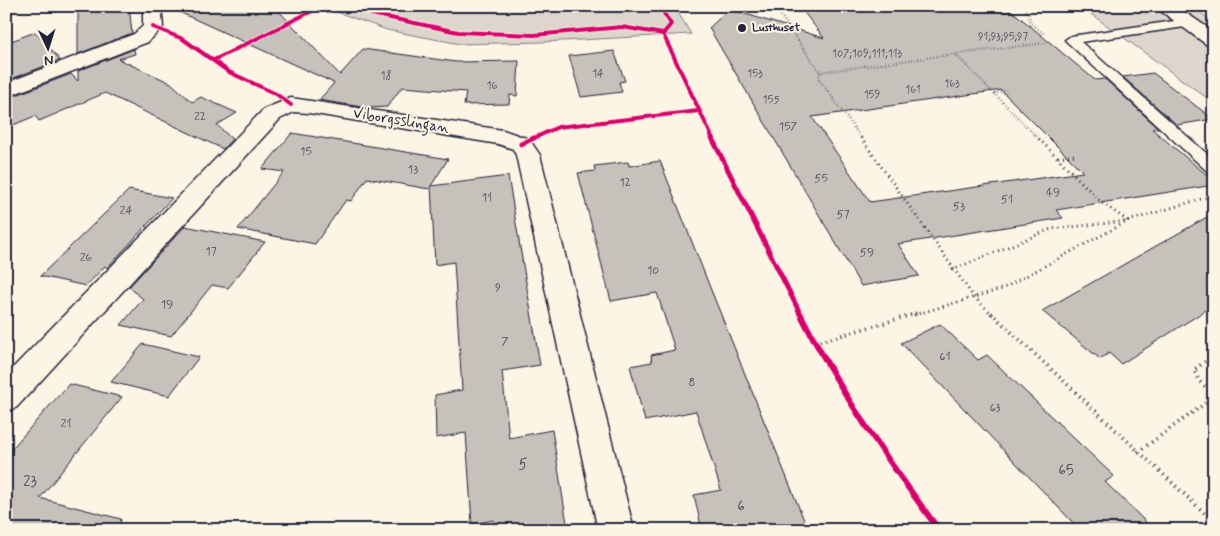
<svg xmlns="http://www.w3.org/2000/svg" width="1220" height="536" font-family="Mynerve,sans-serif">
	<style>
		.green { fill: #dcd6cc; stroke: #7f7c84 }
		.building { fill: #c6c1bb; stroke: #22223b; fill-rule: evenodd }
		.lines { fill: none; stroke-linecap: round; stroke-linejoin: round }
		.lane-casing { stroke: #22223b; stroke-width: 3 }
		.street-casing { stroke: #22223b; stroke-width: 3 }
		.path-far2 { stroke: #22223b; stroke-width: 2.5; stroke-dasharray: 0.5 2.5; stroke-linecap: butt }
		.path-far1 { stroke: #22223b; stroke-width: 3; stroke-dasharray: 1 4; stroke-linecap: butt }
		.path { stroke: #22223b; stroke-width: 4; stroke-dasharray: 1 4.5; stroke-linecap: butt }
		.lane { fill: #fcf5e5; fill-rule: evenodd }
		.street { fill: #fcf5e5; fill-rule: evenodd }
		.cycleway-far2-casing { stroke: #fcf5e5; stroke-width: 6 }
		.cycleway-far1-casing { stroke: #fcf5e5; stroke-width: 8 }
		.cycleway-casing { stroke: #fcf5e5; stroke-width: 9 }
		.cycleway-far2 { stroke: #d6006c; stroke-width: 4 }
		.cycleway-far1 { stroke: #d6006c; stroke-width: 5 }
		.cycleway { stroke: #d6006c; stroke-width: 6 }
		.poi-dot { fill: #22223b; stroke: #fcf5e5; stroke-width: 2 }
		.labels { text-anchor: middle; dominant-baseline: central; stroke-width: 4; stroke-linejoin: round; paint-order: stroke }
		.far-number-label { font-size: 11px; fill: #4b4a5b }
		.far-poi-label { font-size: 12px; font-weight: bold; fill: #22223b; stroke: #fcf5e5; text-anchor: start }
		.number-label { font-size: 12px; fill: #4b4a5b }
		.street-label { font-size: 15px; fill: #22223b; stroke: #fcf5e5 }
		.near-number-label { font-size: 15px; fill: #4b4a5b }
	</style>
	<rect width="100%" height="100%" fill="#fcf5e5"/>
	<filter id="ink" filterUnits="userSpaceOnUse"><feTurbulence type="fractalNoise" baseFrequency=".02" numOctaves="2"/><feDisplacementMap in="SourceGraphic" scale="10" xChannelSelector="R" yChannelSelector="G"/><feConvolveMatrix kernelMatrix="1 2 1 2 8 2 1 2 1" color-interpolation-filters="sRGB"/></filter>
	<g filter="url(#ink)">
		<g class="green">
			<path d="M320,6H674L691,34L542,42L460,44L387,30Z"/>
			<path d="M1080,6H1190L1214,22V103Z"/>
		</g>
		<g class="building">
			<path d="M101,6H129L132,33L78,54V11Z"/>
			<path d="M166,6H274L340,75L363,49L456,62L519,61L517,96L510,95L509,104L464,105L466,92L402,87L387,107L368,108L319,100L334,83Z"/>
			<path d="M799,6H997L1004,12L1012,11L1095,80L1105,79L1158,128L1152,129L1214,181V185L1056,210L1063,218L898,244L919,276L861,286L709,28L729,9L824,38ZM1001,90L1083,172L870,202L812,117Z"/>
			<path d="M35,32L60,60L6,81V43Z"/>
			<path d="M134,49L135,54L118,59L171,83L192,102L201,97L237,113L217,125L232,139L223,149L105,93L39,121L35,116L6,128V99L71,74L78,81V71Z"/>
			<path d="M614,51L625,81L619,82L622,92L581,97L569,56Z"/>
			<path d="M1153,73L1213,119L1177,125L1123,77Z"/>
			<path d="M292,133L448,159L431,186L508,176L540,365L502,371L509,438L552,430L568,530H495L494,520L472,524L466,433L436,438L435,395L462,390L454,262L435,265L431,186L429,189L367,178L351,201L346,200L315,244L238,229L284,172L262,169Z"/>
			<path d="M660,161L711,290L808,530H702L694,495L721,490L696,411L645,421L630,366L652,362L651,355L675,350L657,293L611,301L578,173L595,171L594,166L628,162L629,166Z"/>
			<path d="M129,190L172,198L107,268L105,266L86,286L40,276Z"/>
			<path d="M1214,213V305L1121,364L1109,353L1100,359L1042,311Z"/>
			<path d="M185,226L265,242L228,288L212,285L171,336L121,325L143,299L129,287Z"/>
			<path d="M940,324L978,360L987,355L1080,444L1114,476L1105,482L1154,530H1080L901,343Z"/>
			<path d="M143,344L199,357L169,396L111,382Z"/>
			<path d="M69,384L122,397L40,498L121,519L119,530H6V455Z"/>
		</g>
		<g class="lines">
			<g class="lane-casing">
				<path id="lane" d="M1188,19L1194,23L1192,26L1081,42L1214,160V174L1209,173L1065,40L1071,36Z"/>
			</g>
			<g class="street-casing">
				<g id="street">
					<path d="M143,6H161L163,27L148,42L6,97V83L134,34L143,26Z"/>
					<path d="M1154,6H1176L1214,32V47L1207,45Z"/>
					<path d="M291,98L503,130L529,139L540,155L634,530H598L516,155L513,149L498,144L309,113L294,112L280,119L17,407L6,411V375L264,109Z"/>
				</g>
			</g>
			<g class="path-far2">
				<path d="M774,6L820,72L819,79L862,139"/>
				<path d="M1021,6L1028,12L1031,23L1045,35"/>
				<path d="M956,54L1046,43"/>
				<path d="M820,72L955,54L1039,139"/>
				<path d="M994,93L1006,91"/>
			</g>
			<g class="path-far1">
				<path d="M861,138L973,296L993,315"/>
				<path d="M1058,157L1076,155"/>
				<path d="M952,270L1051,229L1128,221L1102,203L1038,138"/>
				<path d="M914,315L1002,289L1128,221L1211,196"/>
			</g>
			<g class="path">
				<path d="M991,313L1214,522"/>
				<path d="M815,343L918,313"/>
				<path d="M1214,355L1194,370L1199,381L1214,395"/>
				<path d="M1138,452L1214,397"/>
			</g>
			<use href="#lane" class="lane"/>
			<use href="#street" class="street"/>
			<g class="cycleway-far2-casing">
				<g id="cycleway-far2">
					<path d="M355,6L371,14L458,32L534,35L622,27L663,34"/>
					<path d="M659,6L671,24L663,34L713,139"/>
					<path d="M153,27L183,39L229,72L276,94L291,105"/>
					<path d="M214,60L322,6"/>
					<path d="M532,139L558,127L699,111"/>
				</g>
			</g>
			<g class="cycleway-far1-casing">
				<g id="cycleway-far1">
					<path d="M712,138L801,315"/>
					<path d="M521,144L534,138"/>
				</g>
			</g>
			<g class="cycleway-casing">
				<path id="cycleway" d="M800,313C839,391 888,461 939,530"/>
			</g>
			<use href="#cycleway-far2" class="cycleway-far2"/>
			<use href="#cycleway-far1" class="cycleway-far1"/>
			<use href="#cycleway" class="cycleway"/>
		</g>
	</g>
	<circle class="poi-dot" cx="742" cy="28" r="5"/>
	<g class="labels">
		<g class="far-number-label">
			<text x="1003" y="37">91;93;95;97</text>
			<text x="867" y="54">107;109;111;113</text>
			<text x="598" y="74">14</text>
			<text x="755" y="74">153</text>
			<text x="386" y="76">18</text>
			<text x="952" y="84">163</text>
			<text x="492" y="86">16</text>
			<text x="913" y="90">161</text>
			<text x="872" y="95">159</text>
			<text x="771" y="100">155</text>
		</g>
		<g class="far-poi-label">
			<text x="752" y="28">Lusthuset</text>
		</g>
		<g class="number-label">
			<text x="200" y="117">22</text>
			<text x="788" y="127">157</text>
			<text x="306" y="152">15</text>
			<text x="413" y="170">13</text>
			<text x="821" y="179">55</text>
			<text x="625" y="183">12</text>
			<text x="1053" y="193">49</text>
			<text x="487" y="198">11</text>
			<text x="1007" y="200">51</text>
			<text x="959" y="207">53</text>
			<text x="126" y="211">24</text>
			<text x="843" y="215">57</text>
			<text x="211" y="252">17</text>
			<text x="867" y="253">59</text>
			<text x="86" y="258">26</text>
			<text x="653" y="271">10</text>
			<text x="498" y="288">9</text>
			<text x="167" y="305">19</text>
			<text x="505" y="342">7</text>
			<text x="945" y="357">61</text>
			<text x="692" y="383">8</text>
			<text x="995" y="408">63</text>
			<text x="66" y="424">21</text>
		</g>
		<g class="street-label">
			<text transform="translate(401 121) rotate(9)">Viborgsslingan</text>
		</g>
		<g class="near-number-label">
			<text x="523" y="465">5</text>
			<text x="1066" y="471">65</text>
			<text x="30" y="482">23</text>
			<text x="741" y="507">6</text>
		</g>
	</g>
	<rect width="1220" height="536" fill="none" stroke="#fcf5e5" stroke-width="25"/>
	<rect x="12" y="12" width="1195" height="511" fill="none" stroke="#22223b" stroke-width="2" filter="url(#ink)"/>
	<g transform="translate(48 48) rotate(176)" stroke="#fcf5e5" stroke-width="4" paint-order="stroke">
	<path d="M0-4L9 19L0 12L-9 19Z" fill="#22223b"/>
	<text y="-8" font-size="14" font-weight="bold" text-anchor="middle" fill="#22223b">N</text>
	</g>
</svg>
